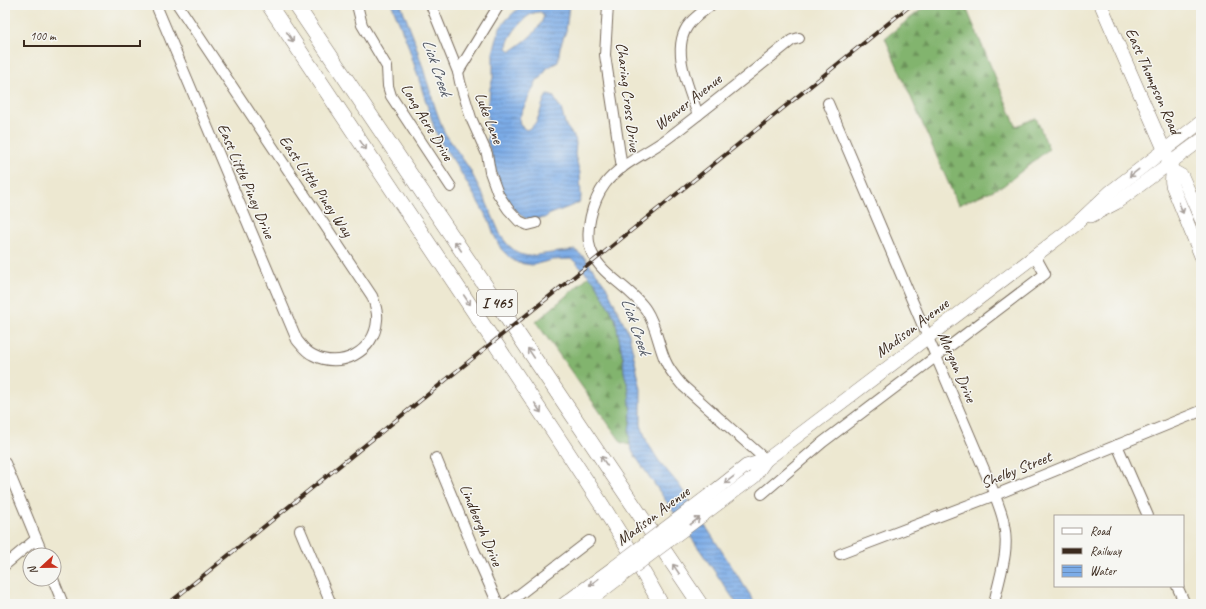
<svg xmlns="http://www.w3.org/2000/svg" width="1206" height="609" font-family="Caveat,sans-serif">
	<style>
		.forest { fill: url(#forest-firs); stroke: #5e6f46 }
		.water { fill: url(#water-rules); stroke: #5c6b82; fill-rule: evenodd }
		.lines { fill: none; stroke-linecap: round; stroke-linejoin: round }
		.minor-casing { stroke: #796c5d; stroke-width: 12 }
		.major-casing { stroke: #796c5d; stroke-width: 14 }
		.highway-casing { stroke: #796c5d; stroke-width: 16 }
		.minor { stroke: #fff; stroke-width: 10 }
		.major { stroke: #fff; stroke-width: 13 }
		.highway { stroke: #fff; stroke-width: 15 }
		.rail-casing { stroke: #3b2a1e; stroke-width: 4 }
		.rail { stroke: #f6f6f2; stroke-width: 2.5; stroke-dasharray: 8; stroke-linecap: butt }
		.major-bridge-casing { stroke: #796c5d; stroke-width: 14; stroke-linecap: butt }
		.major-bridge { stroke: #fff; stroke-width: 13 }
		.oneway { stroke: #a79f9a }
		.labels { text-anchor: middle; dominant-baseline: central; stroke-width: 3; stroke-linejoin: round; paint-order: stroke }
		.shield { fill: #f6f6f2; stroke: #73675e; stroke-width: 1 }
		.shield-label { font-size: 15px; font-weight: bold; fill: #3b2a1e }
		.street-label { font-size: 16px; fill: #3b2a1e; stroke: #f6f6f2 }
		.water-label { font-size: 17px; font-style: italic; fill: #525864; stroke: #f6f6f2 }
	</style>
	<defs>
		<pattern id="forest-firs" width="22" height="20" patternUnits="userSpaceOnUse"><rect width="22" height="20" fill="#82b46e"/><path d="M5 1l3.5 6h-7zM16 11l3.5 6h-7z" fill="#6c935a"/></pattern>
		<pattern id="water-rules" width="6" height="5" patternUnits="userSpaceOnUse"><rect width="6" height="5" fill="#7cace7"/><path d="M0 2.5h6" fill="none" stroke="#678cbb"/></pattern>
	</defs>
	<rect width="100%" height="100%" fill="#f6f6f2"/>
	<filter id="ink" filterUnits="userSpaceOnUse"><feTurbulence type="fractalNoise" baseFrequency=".025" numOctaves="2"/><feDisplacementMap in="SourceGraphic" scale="8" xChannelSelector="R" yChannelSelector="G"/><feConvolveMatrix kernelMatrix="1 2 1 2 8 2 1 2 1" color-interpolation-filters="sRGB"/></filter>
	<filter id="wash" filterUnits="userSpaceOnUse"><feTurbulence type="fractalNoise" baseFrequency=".012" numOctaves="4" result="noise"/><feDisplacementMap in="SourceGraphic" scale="16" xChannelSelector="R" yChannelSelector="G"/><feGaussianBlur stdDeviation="0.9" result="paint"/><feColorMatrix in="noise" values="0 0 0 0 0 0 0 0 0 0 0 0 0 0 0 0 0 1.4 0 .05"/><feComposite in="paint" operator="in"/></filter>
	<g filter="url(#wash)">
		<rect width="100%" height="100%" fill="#ede8d1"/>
		<g class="forest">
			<path d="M927,5H965L1016,126L1036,118L1049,149L1003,186L958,205L885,38Z"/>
			<path d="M589,276L595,282L615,318L623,358L624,372L629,390L631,417L629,432L630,445L622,443L536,322Z"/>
		</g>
		<g class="water">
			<path d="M392,5H401L414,39L436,110L444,132L469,168L485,199L501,236L508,245L519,254L528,256L575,250L584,257L606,286L629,334L641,389V425L647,442L659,461L679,485L756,604H737L633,453L630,445L629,432L631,417L629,390L624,372L623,358L615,318L595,282L572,259L552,260L532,265L518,263L510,258L501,249L494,235L490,223L481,207L457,166L439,140L434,127L408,45Z"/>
			<path d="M522,5H569L566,31L560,47L558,62L547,68L541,78L537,80L519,118L520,125L526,130C541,125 539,106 547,95L553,96L561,109L566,126L575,138L576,143L575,155L580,173L581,198L579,203L548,215L545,218L527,220L513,208L500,186L487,140L489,131L486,107L489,100L490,88L493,78V53L500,28L507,19ZM541,12L544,16C539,32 524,42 511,51L507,48C506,38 525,15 534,13C537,12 539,12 541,12Z"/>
		</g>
	</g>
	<g filter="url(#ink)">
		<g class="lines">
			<g class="minor-casing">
				<g id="minor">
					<path d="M156,5L297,340C302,346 306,352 313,355C340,370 375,352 377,320C378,312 375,304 372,296L178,5"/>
					<path d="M357,5L362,25L387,67L388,86L391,96L451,187"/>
					<path d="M431,5L458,72L460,82L471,118L487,154L490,172L498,194L508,209L519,221L528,225L536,223"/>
					<path d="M608,5L605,55L622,168"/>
					<path d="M458,72L499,5"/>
					<path d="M828,103L995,495C998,505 1003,515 1004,525C1010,552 999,577 994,604"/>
					<path d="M698,115C689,88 669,47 690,23C696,16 704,11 711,5"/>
					<path d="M1117,445L1148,516"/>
					<path d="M436,458L474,550L498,604"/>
					<path d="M766,460L682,385C676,378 669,370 665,360C658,344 656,325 646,310C632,288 602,276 592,253C583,233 593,200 605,184C621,163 648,153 668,138C710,106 751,73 792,40L799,38"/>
					<path d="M5,463L43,555"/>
					<path d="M762,494L823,442L1045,274L1035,256"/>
					<path d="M300,530L331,604"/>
					<path d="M840,554L995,495L1201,411"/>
					<path d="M5,565L36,539"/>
					<path d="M53,579L63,604"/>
					<path d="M1177,586L1185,604"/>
					<path d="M507,604L589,541"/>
				</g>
			</g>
			<g class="major-casing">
				<g id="major">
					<path d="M1101,5L1170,163C1175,174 1170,175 1172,185L1201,256"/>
					<path d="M1173,171L1182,176L1201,219"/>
					<path d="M1091,216L1116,203L1201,140"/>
					<path d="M712,493L746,466L766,460"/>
					<path d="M719,503L754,477L766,460L1073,227L1110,192L1201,122"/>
					<path d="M564,604L613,568"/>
					<path d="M585,604L619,578"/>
				</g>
			</g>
			<g class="highway-casing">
				<g id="highway">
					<path d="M269,5C351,128 434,250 515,373C565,449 617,524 661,604"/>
					<path d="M296,5L700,604"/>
				</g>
			</g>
			<use href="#minor" class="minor"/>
			<use href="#major" class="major"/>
			<use href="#highway" class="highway"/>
			<g class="rail-casing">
				<path id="rail" d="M168,604L911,5"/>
			</g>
			<use href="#rail" class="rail"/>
			<g class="major-bridge-casing">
				<g id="major-bridge">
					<path d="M613,568L712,493"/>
					<path d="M619,578L719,503"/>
				</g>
			</g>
			<use href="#major-bridge" class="major-bridge"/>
		</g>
		<defs><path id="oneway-shaft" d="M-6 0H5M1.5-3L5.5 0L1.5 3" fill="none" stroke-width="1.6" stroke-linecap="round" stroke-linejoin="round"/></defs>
		<g class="oneway">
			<use href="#oneway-shaft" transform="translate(290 37) rotate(56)"/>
			<use href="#oneway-shaft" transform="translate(363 145) rotate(56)"/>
			<use href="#oneway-shaft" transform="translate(1134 173) rotate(142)"/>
			<use href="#oneway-shaft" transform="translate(1181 208) rotate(68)"/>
			<use href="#oneway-shaft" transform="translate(458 246) rotate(-124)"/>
			<use href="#oneway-shaft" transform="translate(467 300) rotate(56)"/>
			<use href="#oneway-shaft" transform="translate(531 353) rotate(-124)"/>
			<use href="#oneway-shaft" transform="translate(538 408) rotate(57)"/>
			<use href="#oneway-shaft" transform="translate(604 461) rotate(-124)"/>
			<use href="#oneway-shaft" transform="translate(729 480) rotate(142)"/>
			<use href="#oneway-shaft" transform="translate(695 521) rotate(-37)"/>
			<use href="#oneway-shaft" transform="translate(676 569) rotate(-124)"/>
			<use href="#oneway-shaft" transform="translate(594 582) rotate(143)"/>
		</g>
	</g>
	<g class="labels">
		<rect class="shield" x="477" y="290" width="40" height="26" rx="3"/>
		<g class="shield-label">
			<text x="497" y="303">I 465</text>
		</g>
		<g class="street-label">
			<text transform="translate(1153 81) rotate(66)">East Thompson Road</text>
			<text transform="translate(628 97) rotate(83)">Charing Cross Drive</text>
			<text transform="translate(688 102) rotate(-38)">Weaver Avenue</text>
			<text transform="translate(489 118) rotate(69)">Luke Lane</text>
			<text transform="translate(427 122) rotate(59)">Long Acre Drive</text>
			<text transform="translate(246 181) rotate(67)">East Little Piney Drive</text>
			<text transform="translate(316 186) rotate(56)">East Little Piney Way</text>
			<text transform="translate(912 328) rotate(-37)">Madison Avenue</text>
			<text transform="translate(957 367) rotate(67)">Morgan Drive</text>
			<text transform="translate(1016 470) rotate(-22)">Shelby Street</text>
			<text transform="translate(653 516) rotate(-37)">Madison Avenue</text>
			<text transform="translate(481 525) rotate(67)">Lindbergh Drive</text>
		</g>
		<g class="water-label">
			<text transform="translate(437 67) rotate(71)">Lick Creek</text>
			<text transform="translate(636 326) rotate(71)">Lick Creek</text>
		</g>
	</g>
	<rect width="1206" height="609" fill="none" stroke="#f6f6f2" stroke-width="20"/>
	<rect x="1054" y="515" width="130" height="72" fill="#f6f6f2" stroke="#aba49d"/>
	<rect x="1062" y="528" width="20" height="6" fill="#ffffff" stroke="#aba49d"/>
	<text x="1090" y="535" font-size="12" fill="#3b2a1e">Road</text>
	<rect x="1062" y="548" width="20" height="6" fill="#3b2a1e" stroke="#aba49d"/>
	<text x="1090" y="555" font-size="12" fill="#3b2a1e">Railway</text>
	<rect x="1062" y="565" width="20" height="12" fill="url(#water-rules)" stroke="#aba49d"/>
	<text x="1090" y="575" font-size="12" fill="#3b2a1e">Water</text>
	<g transform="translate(42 567) rotate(248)"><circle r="19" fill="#f6f6f2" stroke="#aba49d"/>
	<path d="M0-3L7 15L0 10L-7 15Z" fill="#c8321e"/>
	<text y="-6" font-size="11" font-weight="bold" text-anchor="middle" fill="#3b2a1e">N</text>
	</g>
	<path d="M24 40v6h116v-6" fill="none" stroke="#3b2a1e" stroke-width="2"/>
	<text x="30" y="40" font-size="12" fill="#3b2a1e" stroke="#f6f6f2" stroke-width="3" paint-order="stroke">100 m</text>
</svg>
